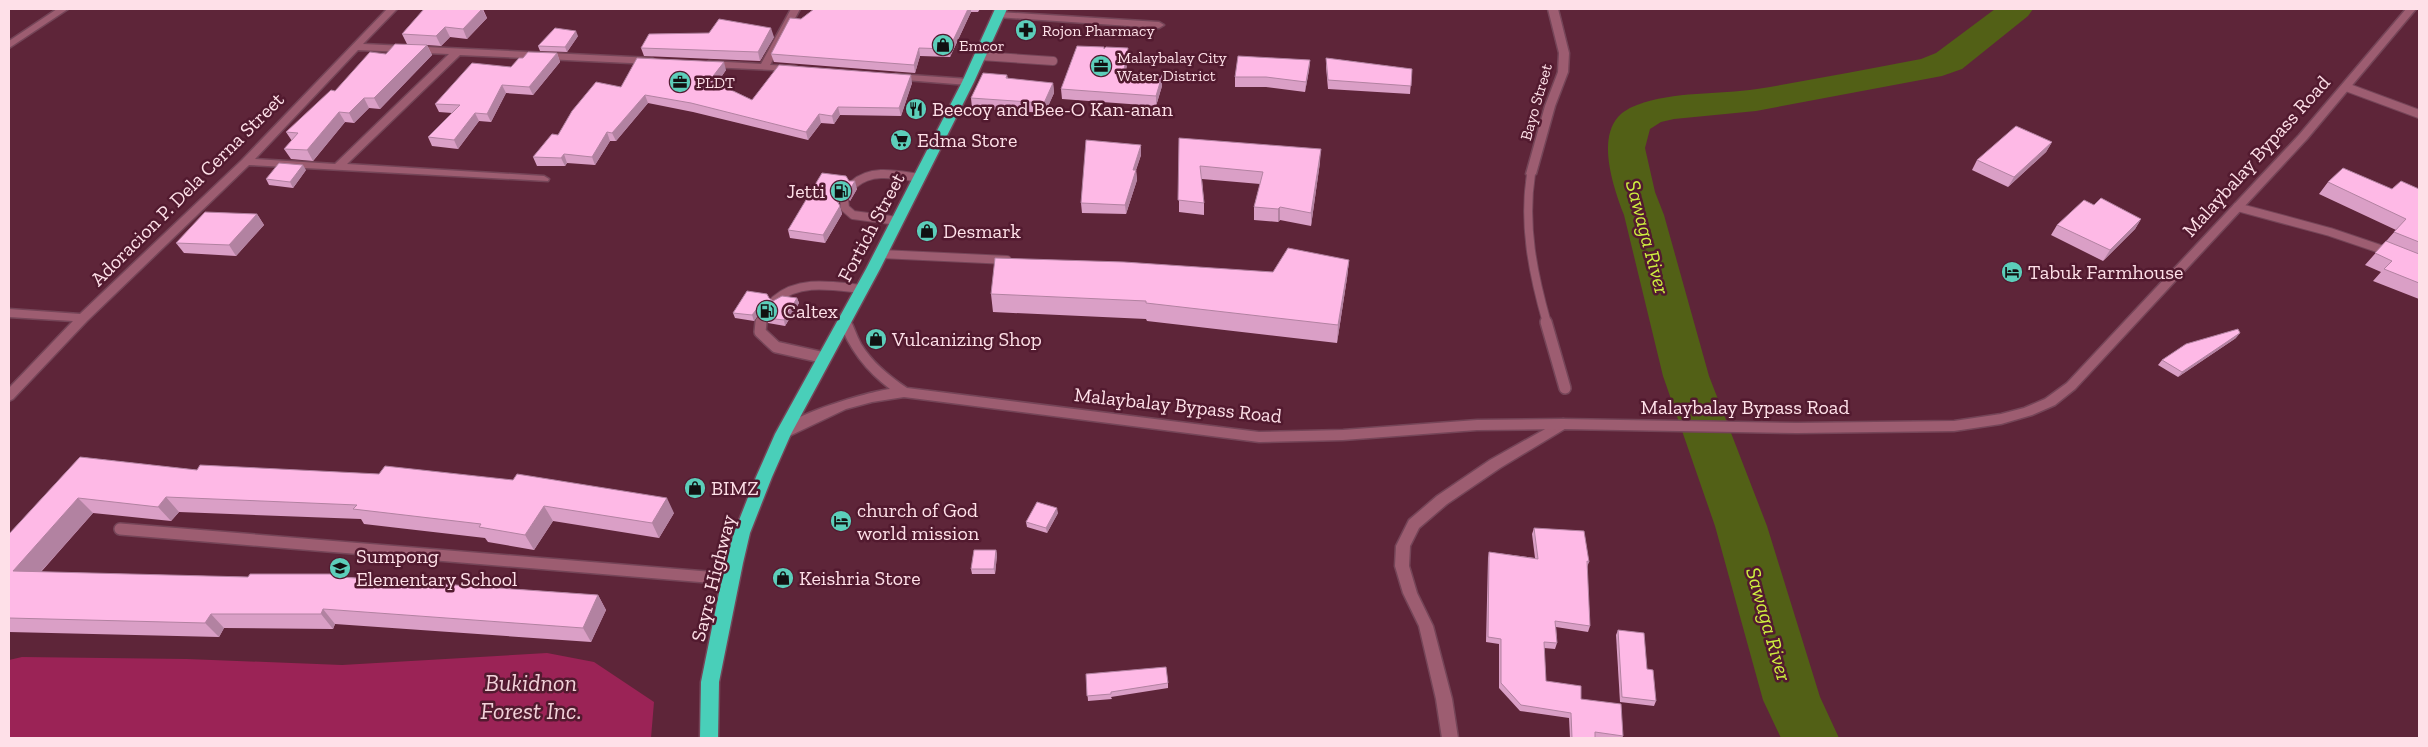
<svg xmlns="http://www.w3.org/2000/svg" width="2428" height="747" font-family="'Zilla Slab',serif">
	<style>
		.green { fill: #9b2356 }
		.lines { fill: none; stroke-linecap: round; stroke-linejoin: round }
		.river { fill: #526016; fill-rule: evenodd }
		.lane-far1-casing { stroke: #754558; stroke-width: 10 }
		.lane-casing { stroke: #754558; stroke-width: 14 }
		.street-casing { stroke: #754558; stroke-width: 3 }
		.secondary-casing { stroke: #754558; stroke-width: 3 }
		.highway-casing { stroke: #754558; stroke-width: 3 }
		.lane-far1 { stroke: #9d5d71; stroke-width: 8 }
		.lane { stroke: #9d5d71; stroke-width: 11 }
		.street { fill: #9d5d71; fill-rule: evenodd }
		.secondary { fill: #9d5d71; fill-rule: evenodd }
		.highway { fill: #49cfb9; fill-rule: evenodd }
		.wall { fill: #da9fc6 }
		.shaded-wall { fill: #b282a1 }
		.building { fill: #feb9e6; stroke: #b282a1 }
		.labels { text-anchor: middle; dominant-baseline: central; stroke-width: 5; stroke-linejoin: round; paint-order: stroke }
		.far-poi-label { font-size: 16px; fill: #fee0e8; stroke: #521a2f; text-anchor: start }
		.far-street-label { font-size: 16px; fill: #fee0e8; stroke: #521a2f }
		.poi-label { font-size: 20px; fill: #fee0e8; stroke: #521a2f; text-anchor: start }
		.street-label { font-size: 20px; fill: #fee0e8; stroke: #521a2f }
		.water-label { font-size: 21px; font-style: italic; fill: #ceef3f; stroke: #521a2f }
		.near-park-label { font-size: 24px; font-style: italic; fill: #f2d1d9; stroke: #521a2f }
	</style>
	<rect width="100%" height="100%" fill="#5e2539"/>
	<path class="green" d="M547,653L594,662L654,702L651,738H9V660L22,657L187,659L342,665Z"/>
	<g class="lines">
		<path class="river" d="M1995,9H2033L2028,16L1962,69L1942,76L1756,111L1674,119L1661,122L1650,129L1645,148L1655,192L1664,215L1709,376L1767,526L1820,697L1839,738H1781L1763,700L1715,526L1663,376L1624,215C1614,189 1597,141 1618,117C1622,112 1631,107 1637,105C1674,91 1718,95 1757,89C1812,80 1867,69 1921,59L1936,53Z"/>
		<g class="lane-far1-casing">
			<g id="lane-far1">
				<path d="M981,56L1053,61"/>
				<path d="M2346,87L2419,114"/>
				<path d="M1531,174C1523,225 1533,274 1547,323"/>
				<path d="M854,184C872,168 898,175 920,178"/>
				<path d="M844,199L845,208L853,215L898,221"/>
				<path d="M2237,207L2330,232L2392,253"/>
				<path d="M881,254L1007,260"/>
				<path d="M775,300C800,279 832,286 862,289"/>
			</g>
		</g>
		<g class="lane-casing">
			<g id="lane">
				<path d="M761,322L760,332L776,347L825,358"/>
				<path d="M1546,322L1565,388"/>
				<path d="M120,529L731,579"/>
			</g>
		</g>
		<g class="street-casing">
			<g id="street">
				<path d="M57,9H68L9,48V41Z"/>
				<path d="M387,9H397L363,44L652,58L657,61L652,64L460,55L347,164L544,176L549,179L548,181L249,165L87,321L13,399L9,401V388L73,321L9,317V309L80,314L242,160ZM358,50L449,54L335,164L255,159Z"/>
				<path d="M791,9H800L770,65L794,66L797,67V71L709,67L704,64L709,61L761,64Z"/>
				<path d="M1548,9H1558L1569,53L1568,72L1555,106L1536,174L1531,177L1526,174L1545,106L1558,72L1559,53Z"/>
				<path d="M999,12L1159,22L1164,25L1159,28L996,17V13Z"/>
				<path d="M896,74L968,79L973,82L968,85L893,79V75Z"/>
				<path d="M1563,419L1568,421L1569,424L1568,427L1500,468L1447,504L1419,528L1410,546L1409,566L1417,593L1433,626L1452,699L1458,738H1442L1436,699L1419,626L1403,593L1395,566L1396,546L1409,520L1437,496L1490,460Z"/>
			</g>
		</g>
		<g class="secondary-casing">
			<path id="secondary" d="M2406,9H2416L2307,139L2075,389L2055,405L2032,415L2001,424L1954,431L1797,433L1563,429L1477,430L1343,440L1259,442L904,397L872,402L846,409L783,439L778,437L776,434C787,415 868,392 890,389C866,371 849,349 839,321L845,317L849,318C854,326 856,335 861,344C872,362 889,376 907,388L1259,432L1343,430L1477,420L1563,419L1797,423L1954,421L2001,414L2024,408L2045,399L2067,383L2299,135Z"/>
		</g>
		<g class="highway-casing">
			<path id="highway" d="M995,9H1007L974,82L880,269L791,434L772,477L750,533L743,563L719,682L718,738H700L701,682L725,563L734,533L756,477L775,434L866,269L962,82Z"/>
		</g>
		<use href="#lane-far1" class="lane-far1"/>
		<use href="#lane" class="lane"/>
		<use href="#street" class="street"/>
		<use href="#secondary" class="secondary"/>
		<use href="#highway" class="highway"/>
	</g>
	<g class="wall">
		<path d="M424,9H483L487,18L467,39L450,37L441,46L427,45L432,55L380,109L369,108L354,123L345,122L313,161L291,159L284,149L292,141L286,132L335,91L386,54L407,44L402,34Z"/>
		<path d="M814,9H980L978,12H971L950,57L920,56L915,73L774,62L771,54L801,19Z"/>
		<path d="M578,36L567,52L540,51L538,46Z"/>
		<path d="M774,37L760,61L644,56L641,48Z"/>
		<path d="M1104,49L1128,58L1125,75L1162,86L1156,106L1062,99L1061,89Z"/>
		<path d="M557,53L560,62L533,95L506,93L491,122L479,121L458,149L432,146L428,137L452,113L439,112L435,104L511,67L523,58Z"/>
		<path d="M1326,58L1412,69L1410,94L1328,89L1326,67Z"/>
		<path d="M1310,60L1309,70L1305,92L1266,87H1235V77Z"/>
		<path d="M726,70L717,83L752,100L912,83L901,116L840,115L834,124L821,123L808,140L693,112L648,103L616,141H610L595,165L567,163L565,166H537L533,157L558,135L621,87Z"/>
		<path d="M1007,75L1008,79L1053,83L1054,93L1045,113L972,108L971,98Z"/>
		<path d="M1179,138L1320,162L1311,226L1280,220L1278,222L1254,220V207L1260,184L1202,179L1204,203V215L1179,212Z"/>
		<path d="M2052,142L2046,152L2008,187L1972,170L1977,160Z"/>
		<path d="M1141,145V155L1136,170L1137,180L1126,214L1082,213L1081,203Z"/>
		<path d="M306,170L293,188L269,185L266,179Z"/>
		<path d="M849,181L857,189L850,201L846,193L839,196V204L842,214L825,243L790,238L788,230Z"/>
		<path d="M2328,182L2392,189H2419V299L2373,281L2381,272L2365,265L2396,230L2319,194Z"/>
		<path d="M2094,205L2141,219L2135,229L2103,261L2051,235L2057,225Z"/>
		<path d="M257,214L264,225L236,256L184,253L176,243Z"/>
		<path d="M1349,260L1347,278L1337,343L1147,321L1146,319L993,312L991,294L1273,272Z"/>
		<path d="M769,298L773,301L797,298L799,303L785,326L768,323L767,318L762,315H758L754,321L735,318L733,313Z"/>
		<path d="M2236,338L2178,377L2158,365L2162,360Z"/>
		<path d="M80,457L197,470L674,513L659,538L553,521L534,550L488,542L485,538L364,524L361,519L179,512L171,521L93,513L41,572L248,577H345L598,595L606,610L591,642L335,624L333,629L224,628L219,637L9,632V534Z"/>
		<path d="M1058,513L1047,533L1027,527L1026,522Z"/>
		<path d="M1534,528L1589,562L1587,567L1590,626L1588,632L1556,627L1557,643L1555,649L1544,648L1546,681L1581,699L1623,736L1622,738H1570L1569,718L1520,711L1499,688V644L1486,642L1488,558L1489,552L1535,558L1532,534Z"/>
		<path d="M996,550L997,555L995,574H972L971,569Z"/>
		<path d="M1618,630L1647,669L1656,701L1654,706L1620,702L1616,635Z"/>
		<path d="M1086,674L1168,683V688L1111,697L1112,699L1088,701Z"/>
	</g>
	<g class="shaded-wall">
		<path d="M482,9L487,18L467,39L463,29Z"/>
		<path d="M968,9H971V12L950,57L949,49Z"/>
		<path d="M445,27L450,37L441,46L436,36Z"/>
		<path d="M771,28L774,37L760,61L758,52Z"/>
		<path d="M576,31L578,36L567,52L565,47Z"/>
		<path d="M427,45L432,55L380,109L374,98Z"/>
		<path d="M919,48L920,56L915,73L914,65Z"/>
		<path d="M1128,48V58L1124,85L1123,75Z"/>
		<path d="M557,53L560,62L533,95L529,87Z"/>
		<path d="M1310,60L1309,70L1305,92L1306,82Z"/>
		<path d="M724,62L726,70L713,88L710,80Z"/>
		<path d="M911,75L912,83L901,116L899,108Z"/>
		<path d="M1162,76V86L1156,106V96Z"/>
		<path d="M1053,83L1054,93L1045,113L1044,103Z"/>
		<path d="M502,85L506,93L491,122L487,114Z"/>
		<path d="M645,95L648,103L616,141L612,133Z"/>
		<path d="M364,98L369,108L354,123L349,113Z"/>
		<path d="M838,107L840,115L834,124L832,116Z"/>
		<path d="M339,112L345,122L313,161L307,150Z"/>
		<path d="M475,113L479,121L458,149L454,140Z"/>
		<path d="M819,114L821,123L808,140L806,132Z"/>
		<path d="M607,132L610,141L595,165L592,157Z"/>
		<path d="M2052,142L2046,152L2008,187L2014,177Z"/>
		<path d="M1141,145V155L1136,170L1137,180L1126,214L1125,205L1133,170Z"/>
		<path d="M1321,149L1320,162L1311,226V213Z"/>
		<path d="M564,154L567,163L565,166L561,158Z"/>
		<path d="M303,165L306,170L293,188L290,182Z"/>
		<path d="M855,181L857,189L850,201L848,193Z"/>
		<path d="M844,185L846,193L839,196V208L840,206L842,214L825,243L823,235L837,188Z"/>
		<path d="M1280,207V220L1278,222V209Z"/>
		<path d="M257,214L264,225L236,256L229,245Z"/>
		<path d="M2141,219L2135,229L2103,261L2110,250Z"/>
		<path d="M1349,260L1347,278L1337,343L1338,325Z"/>
		<path d="M797,298L799,303L785,326L784,320Z"/>
		<path d="M760,309L762,315H758L754,321L752,315L756,310Z"/>
		<path d="M2240,333L2236,338L2178,377L2182,372Z"/>
		<path d="M166,497L179,512L171,521L158,507Z"/>
		<path d="M78,498L93,513L28,586L13,571Z"/>
		<path d="M667,498L674,513L659,538L652,523Z"/>
		<path d="M544,506L553,521L534,550L525,535Z"/>
		<path d="M1057,508L1058,513L1047,533L1046,528Z"/>
		<path d="M996,550L997,555L995,574L994,569Z"/>
		<path d="M598,595L606,610L591,642L583,628Z"/>
		<path d="M323,609L335,624L333,629L321,614Z"/>
		<path d="M211,614L224,628L219,637L205,623Z"/>
	</g>
	<g class="building">
		<path d="M424,9H482L463,29L445,27L436,36L402,34Z"/>
		<path d="M814,9H968L949,49L919,48L914,65L771,54L790,18L801,19Z"/>
		<path d="M719,19L771,28L758,52L641,48L649,34L709,33Z"/>
		<path d="M555,28L576,31L565,47L538,46Z"/>
		<path d="M395,44L427,45L374,98H364L349,113L339,112L307,150L284,149L298,133L286,132L331,90L335,91L370,52L386,54Z"/>
		<path d="M1077,46L1104,47V49L1106,47L1128,48L1123,75L1162,76L1156,96L1061,89Z"/>
		<path d="M528,52L557,53L529,87L502,85L487,114L475,113L454,140L428,137L460,105L435,104L472,63L511,67L519,58H523Z"/>
		<path d="M1238,56L1310,60L1306,82L1266,77H1235Z"/>
		<path d="M637,58L724,62L710,80L752,100L779,65L911,75L899,108L838,107L832,116L819,114L806,132L691,103L645,95L612,133L607,132L592,157L564,154L561,158L533,157L552,134L558,135L572,111L596,82L621,87Z"/>
		<path d="M1326,58L1412,69L1411,86L1328,80Z"/>
		<path d="M983,73L1007,75L1006,78L1053,83L1044,103L971,98Z"/>
		<path d="M2016,126L2052,142L2014,177L1977,160Z"/>
		<path d="M1179,138L1321,149L1311,213L1280,207L1278,209L1254,207L1263,172L1200,166L1204,203L1178,200Z"/>
		<path d="M1086,140L1141,145L1133,170H1136L1125,205L1081,203Z"/>
		<path d="M279,163L303,165L290,182L266,179Z"/>
		<path d="M2343,168L2392,189L2401,181L2419,189V242L2394,232L2406,219L2328,182Z"/>
		<path d="M822,173L846,176L849,181H855L848,193L844,185L837,188V201L840,206L823,235L788,230Z"/>
		<path d="M2101,198L2141,219L2110,250L2057,225L2084,200L2094,205Z"/>
		<path d="M205,212L257,214L229,245L176,243Z"/>
		<path d="M2386,241L2419,254V283L2384,269L2392,261L2375,253Z"/>
		<path d="M1288,248L1349,260L1338,325L1146,303V301L991,294L995,258L1124,262L1273,272Z"/>
		<path d="M747,291L767,294L769,298L773,301L782,296L797,298L784,320L767,318L766,313L760,309L756,310L752,315L733,313Z"/>
		<path d="M2238,329L2240,333L2182,372L2162,360L2186,344Z"/>
		<path d="M80,457L197,470L200,465L379,474L385,466L513,480L517,474L667,498L652,523L544,506L525,535L479,527L481,524L353,509L357,505L166,497L158,507L78,498L13,571L248,577L250,574H343L341,577L598,595L583,628L323,609L321,614H211L205,623L9,618V534Z"/>
		<path d="M1037,502L1057,508L1046,528L1026,522Z"/>
		<path d="M1534,528L1584,531L1589,562L1587,561L1590,626L1555,621L1557,643L1544,642L1546,681L1581,686V699L1621,704L1623,736L1595,732V738H1572L1571,713L1521,705L1501,683V639L1488,637L1489,552L1538,559Z"/>
		<path d="M974,550H996L994,569H971Z"/>
		<path d="M1618,630L1644,633L1647,669L1653,670L1656,701L1622,697Z"/>
		<path d="M1166,667L1168,683L1111,692V694L1087,696L1086,674Z"/>
	</g>
	<defs>
		<g id="pharmacy-disc" transform="scale(1.125)"><circle r="9.5" fill="#5cceba" stroke="#521a2f"/><path d="M-2-6h4v4h4v4h-4v4h-4v-4h-4v-4h4Z" fill="#111"/></g>
		<g id="shop-disc" transform="scale(1.125)"><circle r="9.5" fill="#5cceba" stroke="#521a2f"/><path d="M-5-2.5h2.3a2.7 3.5 0 0 1 5.4 0H5L5.5 6h-11ZM-1.5-2.5h3a1.5 2.3 0 0 0-3 0Z" fill="#111"/></g>
		<g id="office-disc" transform="scale(1.125)"><circle r="9.5" fill="#5cceba" stroke="#521a2f"/><path d="M-6-3h4V-5.5h4V-3h4V5H-6ZM-1-4.5V-3h2v-1.5ZM-6 0V1H6V0Z" fill="#111"/></g>
		<g id="restaurant-disc" transform="scale(1.125)"><circle r="9.5" fill="#5cceba" stroke="#521a2f"/><path d="M-5-6h1v4h1v-4h1v4h1v-4h1v5L-1.5 .5V6h-2V.5L-5-1ZM5-6V6H3V1.5H1.5Q1.5-4 5-6Z" fill="#111"/></g>
		<g id="supermarket-disc" transform="scale(1.125)"><circle r="9.5" fill="#5cceba" stroke="#521a2f"/><path d="M-6-5.5h2.5l.6 2H6L4.5 2H-2.5L-4.4-4H-6ZM-1.5 3.2a1.3 1.3 0 1 0 .1 0ZM3 3.2a1.3 1.3 0 1 0 .1 0Z" fill="#111"/></g>
		<g id="fuel-disc" transform="scale(1.125)"><circle r="9.5" fill="#5cceba" stroke="#521a2f"/><path d="M-5.5-6h7V0h2V4h1.3V-2.5L3-4.5l.8-.8L6-3V5H2.5V1h-1V6h-7ZM-4.2-4.7v3.2H.2V-4.7Z" fill="#111"/></g>
		<g id="hotel-disc" transform="scale(1.125)"><circle r="9.5" fill="#5cceba" stroke="#521a2f"/><path d="M-6-4.5h1.5V1H6V5H4.5V3h-9V5H-6ZM-4 0a1.8 1.8 0 1 1 3.6 0ZM.5 0V-2.5h3Q6-2.5 6 0Z" fill="#111"/></g>
		<g id="school-disc" transform="scale(1.125)"><circle r="9.5" fill="#5cceba" stroke="#521a2f"/><path d="M0-5L7-2L0 1L-7-2ZM-4 1L0 2.5L4 1V4Q0 6-4 4Z" fill="#111"/></g>
	</defs>
	<g fill-rule="evenodd">
		<use href="#pharmacy-disc" x="1026" y="30"/>
		<use href="#shop-disc" x="943" y="45"/>
		<use href="#office-disc" x="1101" y="66"/>
		<use href="#office-disc" x="680" y="82"/>
		<use href="#restaurant-disc" x="916" y="109"/>
		<use href="#supermarket-disc" x="901" y="140"/>
		<use href="#fuel-disc" x="841" y="191"/>
		<use href="#shop-disc" x="927" y="231"/>
		<use href="#hotel-disc" x="2012" y="272"/>
		<use href="#fuel-disc" x="767" y="311"/>
		<use href="#shop-disc" x="876" y="339"/>
		<use href="#shop-disc" x="695" y="488"/>
		<use href="#hotel-disc" x="841" y="521"/>
		<use href="#school-disc" x="340" y="568"/>
		<use href="#shop-disc" x="783" y="578"/>
	</g>
	<g class="labels">
		<g class="far-poi-label">
			<text x="1042" y="30">Rojon Pharmacy</text>
			<text x="959" y="45">Emcor</text>
			<text x="1117" y="57">Malaybalay City<tspan x="1117" dy="18">Water District</tspan></text>
			<text x="696" y="82">PLDT</text>
		</g>
		<g class="far-street-label">
			<text transform="translate(1536 102) rotate(-74)">Bayo Street</text>
		</g>
		<g class="poi-label">
			<text x="932" y="109">Beecoy and Bee-O Kan-anan</text>
			<text x="917" y="140">Edma Store</text>
			<text x="825" y="191" text-anchor="end">Jetti</text>
			<text x="943" y="231">Desmark</text>
			<text x="2028" y="272">Tabuk Farmhouse</text>
			<text x="783" y="311">Caltex</text>
			<text x="892" y="339">Vulcanizing Shop</text>
			<text x="711" y="488">BIMZ</text>
			<text x="857" y="510">church of God<tspan x="857" dy="23">world mission</tspan></text>
			<text x="356" y="556">Sumpong<tspan x="356" dy="23">Elementary School</tspan></text>
			<text x="799" y="578">Keishria Store</text>
		</g>
		<g class="street-label">
			<text transform="translate(2256 156) rotate(-48)">Malaybalay Bypass Road</text>
			<text transform="translate(187 189) rotate(-45)">Adoracion P. Dela Cerna Street</text>
			<text transform="translate(871 227) rotate(-62)">Fortich Street</text>
			<text transform="translate(1178 405) rotate(6)">Malaybalay Bypass Road</text>
			<text x="1745" y="407">Malaybalay Bypass Road</text>
			<text transform="translate(713 578) rotate(-76)">Sayre Highway</text>
		</g>
		<g class="water-label">
			<text transform="translate(1648 237) rotate(75)">Sawaga River</text>
			<text transform="translate(1769 624) rotate(74)">Sawaga River</text>
		</g>
		<g class="near-park-label">
			<text x="531" y="682">Bukidnon<tspan x="531" dy="28">Forest Inc.</tspan></text>
		</g>
	</g>
	<rect width="2428" height="747" fill="none" stroke="#fee0e8" stroke-width="20"/>
</svg>
